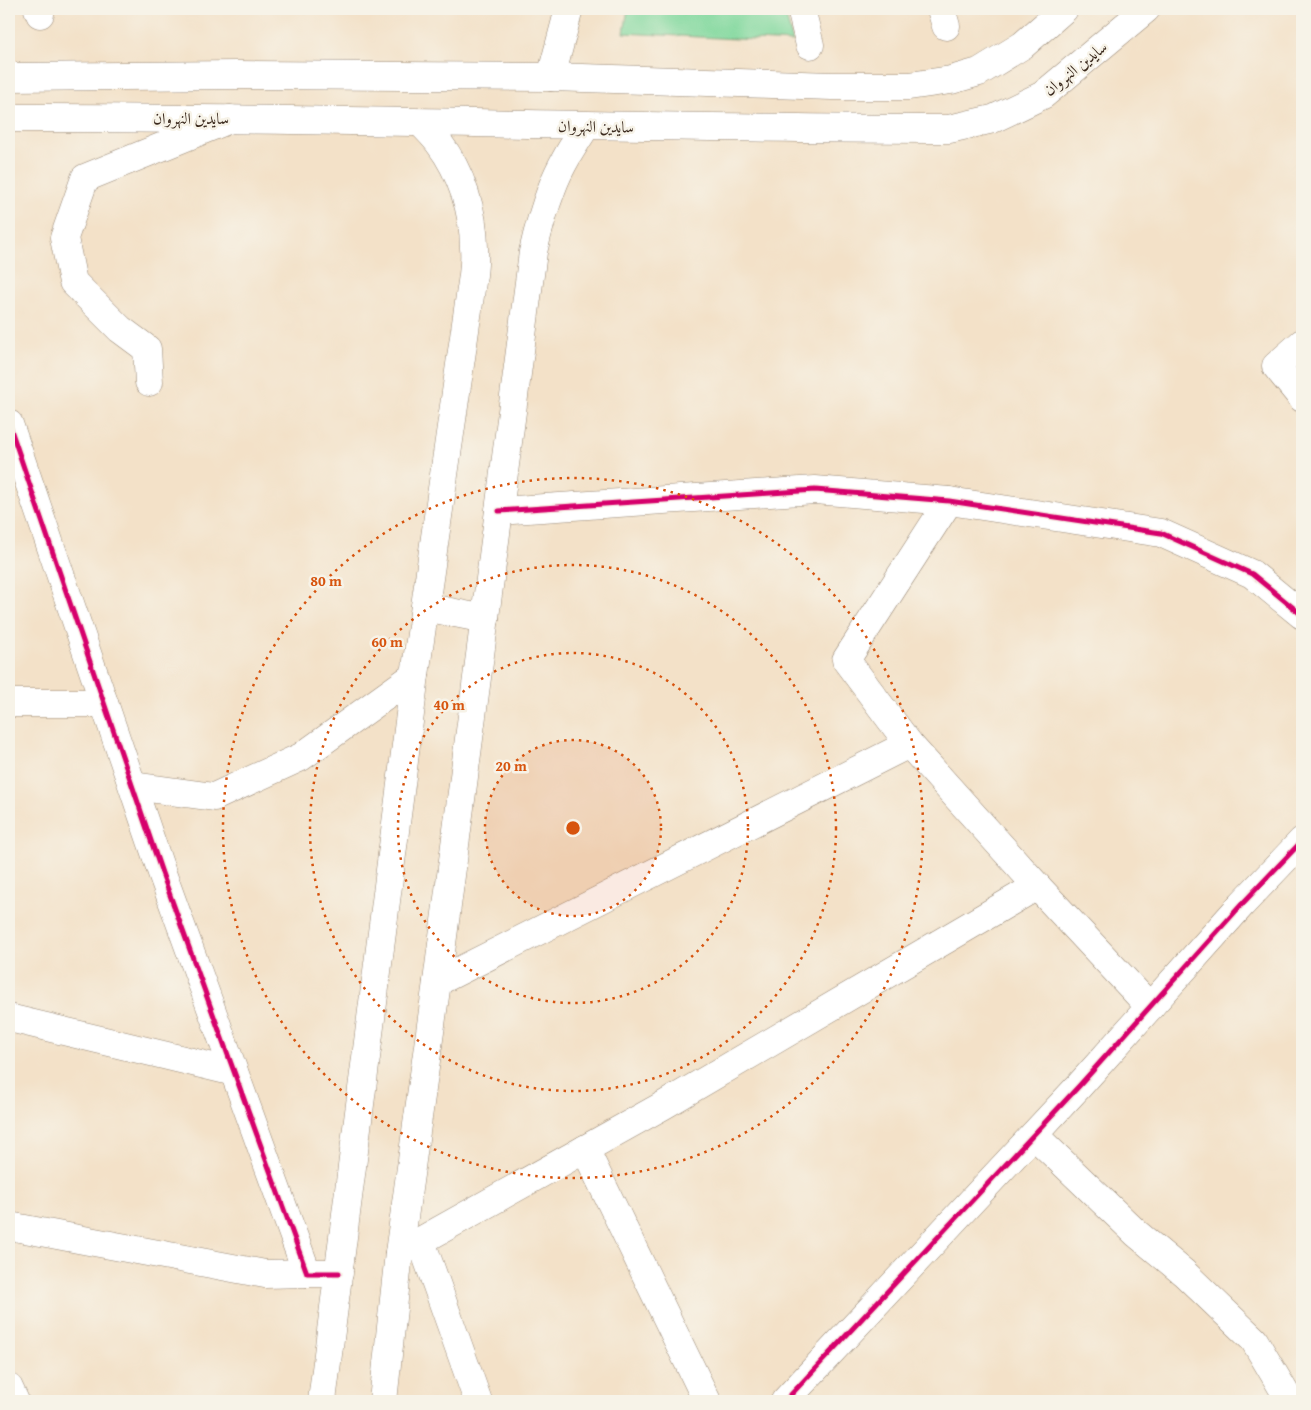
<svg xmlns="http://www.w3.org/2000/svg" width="1311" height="1410" font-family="'Gentium Book Plus',Amiri,serif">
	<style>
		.green { fill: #80d89d; stroke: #5e815e }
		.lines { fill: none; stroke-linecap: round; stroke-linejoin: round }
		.street-casing { stroke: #978673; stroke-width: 29 }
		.secondary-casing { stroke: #978673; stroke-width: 29 }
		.street { stroke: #fff; stroke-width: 28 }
		.secondary { stroke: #fff; stroke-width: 28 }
		.cycleway-casing { stroke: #f7f3e8; stroke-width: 8 }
		.cycleway { stroke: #d6006c; stroke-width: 5 }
		.ring { fill: none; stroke: #d7540e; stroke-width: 2.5; stroke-dasharray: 2.5 5 }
		.labels { text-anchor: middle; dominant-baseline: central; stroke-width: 5; stroke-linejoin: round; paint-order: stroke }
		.street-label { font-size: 16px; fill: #3b2a1e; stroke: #f7f3e8 }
		.centre { fill: #d7540e; stroke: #f7f3e8; stroke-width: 2.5 }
		.ring-label { font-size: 15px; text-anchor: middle; font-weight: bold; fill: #d7540e; stroke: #f7f3e8; stroke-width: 5; stroke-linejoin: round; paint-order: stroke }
	</style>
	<rect width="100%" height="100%" fill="#f7f3e8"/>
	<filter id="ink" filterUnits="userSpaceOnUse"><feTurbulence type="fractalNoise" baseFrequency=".02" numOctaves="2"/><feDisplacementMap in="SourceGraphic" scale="10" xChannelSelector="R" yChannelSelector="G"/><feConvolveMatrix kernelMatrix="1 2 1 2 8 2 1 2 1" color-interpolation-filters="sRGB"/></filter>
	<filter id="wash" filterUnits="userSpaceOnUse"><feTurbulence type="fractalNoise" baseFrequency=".0096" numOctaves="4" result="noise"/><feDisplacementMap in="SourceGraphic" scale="20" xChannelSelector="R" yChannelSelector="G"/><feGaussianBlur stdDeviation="1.12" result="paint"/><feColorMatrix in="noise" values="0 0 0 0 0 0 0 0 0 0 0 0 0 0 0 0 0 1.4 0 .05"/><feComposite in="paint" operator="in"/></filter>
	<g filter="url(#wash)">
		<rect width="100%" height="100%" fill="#f3e1c8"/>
		<path class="green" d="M628,9H784L793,42L624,33Z"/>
	</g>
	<g filter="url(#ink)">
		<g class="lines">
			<g class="street-casing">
				<g id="street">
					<path d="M38,9L40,14"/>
					<path d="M801,9L810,45"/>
					<path d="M941,9L946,26"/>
					<path d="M1302,343L1276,366L1302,398"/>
					<path d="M149,382L147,349L120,329L73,282L64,238L85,178L230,119"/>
					<path d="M9,424L162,873L307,1273H339"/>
					<path d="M949,501L846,660L909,744L1037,886L1150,1007"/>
					<path d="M499,511L815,490L949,501L1161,533L1252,574L1302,615"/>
					<path d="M9,703H104"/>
					<path d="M133,786L214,797L301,757L415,675"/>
					<path d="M437,982L909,744"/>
					<path d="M9,1018L234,1072"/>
					<path d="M1034,1135L1136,1233L1184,1273L1254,1340L1290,1401"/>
					<path d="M585,1149L707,1401"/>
					<path d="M9,1226L265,1274L307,1273"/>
					<path d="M421,1241L478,1401"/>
					<path d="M399,1253L664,1105L1037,886"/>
					<path d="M9,1388L15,1401"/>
					<path d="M785,1401L1079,1086L1242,904L1302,841"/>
				</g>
			</g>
			<g class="secondary-casing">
				<g id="secondary">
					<path d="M9,77L237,75L551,77L832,86H909L951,80L979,72L1023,45L1064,9"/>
					<path d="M551,77L569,9"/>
					<path d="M9,118C322,117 636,129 949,129L993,119L1043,95L1146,9"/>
					<path d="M425,607L485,619"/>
					<path d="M322,1401L415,675L473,275C474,266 475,257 474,248C474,212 461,172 439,143C434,136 427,129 421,123"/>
					<path d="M383,1401L399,1253L437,982L533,252C538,230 544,209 552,188C560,166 573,146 586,126"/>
				</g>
			</g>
			<use href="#street" class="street"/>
			<use href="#secondary" class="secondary"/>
			<g class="cycleway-casing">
				<g id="cycleway">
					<path d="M9,424L162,873L307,1273H339"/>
					<path d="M499,511L815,490L949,501L1161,533L1252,574L1302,615"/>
					<path d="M785,1401L1079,1086L1242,904L1302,841"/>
				</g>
			</g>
			<use href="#cycleway" class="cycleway"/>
		</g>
	</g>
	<circle cx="573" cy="828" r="88" fill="#d7540e" fill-opacity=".12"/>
	<g class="ring">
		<circle cx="573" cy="828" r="88"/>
		<circle cx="573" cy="828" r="175"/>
		<circle cx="573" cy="828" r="263"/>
		<circle cx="573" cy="828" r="350"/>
	</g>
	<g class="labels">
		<g class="street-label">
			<text transform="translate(1075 68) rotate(-39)">سايدين النهروان</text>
			<text x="191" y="118">سايدين النهروان</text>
			<text transform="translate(596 126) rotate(1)">سايدين النهروان</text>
		</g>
	</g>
	<circle cx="573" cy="828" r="8" class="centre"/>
	<g class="ring-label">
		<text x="326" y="586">80 m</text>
		<text x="387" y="647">60 m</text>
		<text x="449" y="710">40 m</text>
		<text x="511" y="771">20 m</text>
	</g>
	<rect width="1311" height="1410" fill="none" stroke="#f7f3e8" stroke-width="30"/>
</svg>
